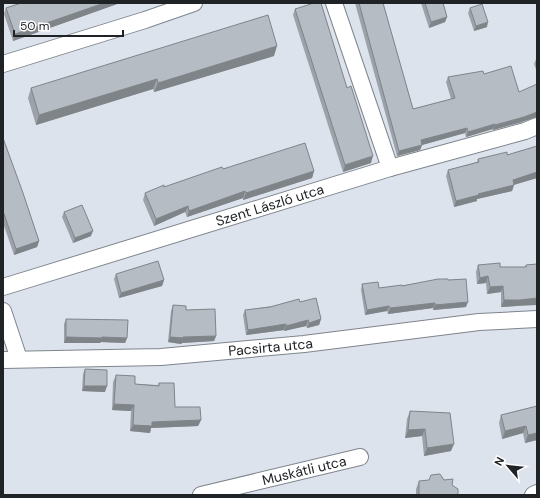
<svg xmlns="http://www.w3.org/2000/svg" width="540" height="498" font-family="'DM Sans',sans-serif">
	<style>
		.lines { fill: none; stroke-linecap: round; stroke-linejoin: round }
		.minor-casing { stroke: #7f858d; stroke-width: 18 }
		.minor { stroke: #fff; stroke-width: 16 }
		.wall { fill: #9ca2a9 }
		.shaded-wall { fill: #7f8489 }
		.building { fill: #b5bcc4; stroke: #7f8489 }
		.labels { text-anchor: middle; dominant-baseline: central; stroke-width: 3; stroke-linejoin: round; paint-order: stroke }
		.street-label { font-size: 14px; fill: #202326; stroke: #fff }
	</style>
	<rect width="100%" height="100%" fill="#dce3ec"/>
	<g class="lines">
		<g class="minor-casing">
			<g id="minor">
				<path d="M334,3L390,168"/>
				<path d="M3,64L145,20L194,3"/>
				<path id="s1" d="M3,287L390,168L525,131L537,126"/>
				<path d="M3,311L19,359"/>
				<path id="s2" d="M3,360L161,357L304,344L479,322L537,319"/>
				<path id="s3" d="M201,495L360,457"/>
				<path d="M533,495L537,493"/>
			</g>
		</g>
		<use href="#minor" class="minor"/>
	</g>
	<g class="wall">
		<path d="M21,3H120L13,41L4,14L6,8Z"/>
		<path d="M355,3H383L413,109L451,99L446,82L448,77L484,74L522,122L493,130V129L466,137L465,133L422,145L420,150L397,156Z"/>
		<path d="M421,3H443L447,17L445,22L429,28Z"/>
		<path d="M470,8L487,27L474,31L468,13Z"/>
		<path d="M295,9L371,163L343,172L293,15Z"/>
		<path d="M274,56L154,92L153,89L36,125L28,98L31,88Z"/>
		<path d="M537,58V72L534,64L536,59Z"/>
		<path d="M3,138L39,241L37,247L14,255L3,223Z"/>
		<path d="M537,146V178L514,185L512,191L477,199V201L454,207L446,176L448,170L477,162L478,159L507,155Z"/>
		<path d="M223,169L314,171L312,178L243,200V198L187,217L185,212L154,226L143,200L145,193Z"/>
		<path d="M64,212L91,236L73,243L62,217Z"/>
		<path d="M537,264L517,306L501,307V292L487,294L486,283L477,284L476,272L478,265L500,267H525L526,265Z"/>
		<path d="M116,274L164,280L162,286L119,298L114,279Z"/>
		<path d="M448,280L466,307L433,310V308L388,314L387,311L365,315L361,290L362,284L379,288Z"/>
		<path d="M300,302L321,319L319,325L307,328L306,326L284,331V330L246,335L243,315L245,310Z"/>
		<path d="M173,305L186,310L216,336L214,341L182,343L181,344L168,342L171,311Z"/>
		<path d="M66,319L127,338L125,343L101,342L100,343H64V324Z"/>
		<path d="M85,369L105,392L82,391L83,374Z"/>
		<path d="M116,375L135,384L158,385L159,383L175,407L201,420L198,426L151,428L150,433L130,431L131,411L112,410L113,382Z"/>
		<path d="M537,406V440L525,443L523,433L502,439L499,423L501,415Z"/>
		<path d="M410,411L451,451L424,456L422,436L405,438L407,419Z"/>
		<path d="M444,480L452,485L458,495H416V489L419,481Z"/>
	</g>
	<g class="shaded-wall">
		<path d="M104,3H120L13,41L15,34Z"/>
		<path d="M447,17L445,22L429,28L431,22Z"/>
		<path d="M488,22L487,27L474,31L476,26Z"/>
		<path d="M277,46L274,56L154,92L158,83Z"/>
		<path d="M157,79L153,89L36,125L39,115Z"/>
		<path d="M537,112V117L522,122L493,130L495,125Z"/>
		<path d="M495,124L493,129L466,137L468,132Z"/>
		<path d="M467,128L465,133L422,145L420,150L397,156L399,151L421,140Z"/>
		<path d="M373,156L371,163L343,172L345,165Z"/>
		<path d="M314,171L312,178L243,200L246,193Z"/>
		<path d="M537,172V178L513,185H514L512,191L477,199V201L454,207L456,201L478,194L513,180Z"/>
		<path d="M245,191L243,198L187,217L189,211Z"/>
		<path d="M188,206L185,212L154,226L156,219Z"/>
		<path d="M93,231L91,236L73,243L75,238Z"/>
		<path d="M39,241L37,247L14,255L16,249Z"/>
		<path d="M488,276L486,283L477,284L480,278Z"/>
		<path d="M164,280L162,286L119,298L121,293Z"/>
		<path d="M503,286L501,292L487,294L490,287Z"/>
		<path d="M537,298V305L517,306L501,307L504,300Z"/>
		<path d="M468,302L466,307L433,310L435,305Z"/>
		<path d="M435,303L433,308L388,314L390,308Z"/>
		<path d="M389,306L387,311L365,315L367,310Z"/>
		<path d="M321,319L319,325L307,328L309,323Z"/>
		<path d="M308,320L306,326L284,331L286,326Z"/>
		<path d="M286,324L284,330L246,335L248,330Z"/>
		<path d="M216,336L214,341L182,343L181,344L168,342L170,337H183Z"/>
		<path d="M66,337H102L127,338L125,343L101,342L100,343H64Z"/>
		<path d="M84,386H107L105,392L82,391Z"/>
		<path d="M114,404L134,405L131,411L112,410Z"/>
		<path d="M201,420L198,426L151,428L150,433L130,431L133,425L152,422Z"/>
		<path d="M526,426L523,433L502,439L505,431Z"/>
		<path d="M425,429L422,436L405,438L408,430Z"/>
		<path d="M537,433V440L525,443L528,435Z"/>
		<path d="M454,444L451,451L424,456L427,448Z"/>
	</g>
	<g class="building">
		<path d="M21,3H104L15,34L6,8Z"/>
		<path d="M314,3H321L347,88L351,86L373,156L345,165L295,9Z"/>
		<path d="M359,3H383L413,109L455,98L448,77L483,71L484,74L511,66L519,92L537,84V112L524,117L495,125V124L468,132L467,128L421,140L422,145L399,151Z"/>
		<path d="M425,3H443L447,17L431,22Z"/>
		<path d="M482,4L488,22L476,26L470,8Z"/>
		<path d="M268,15L277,46L158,83L157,79L39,115L31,88Z"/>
		<path d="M3,138L23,193L39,241L16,249L3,211Z"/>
		<path d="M305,143L314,171L246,193L245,191L189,211L188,206L156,219L145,193L164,185V187L222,167L223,169Z"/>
		<path d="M537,146V172L513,180L514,185L478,194L479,195L456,201L448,170L479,162L478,159L507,152V155Z"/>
		<path d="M82,205L93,231L75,238L64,212Z"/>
		<path d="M158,261L164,280L121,293L116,274Z"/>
		<path d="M500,263V267H526V265L537,264V298L520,300H504L503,286L490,287L488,276L480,278L478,265Z"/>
		<path d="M438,279H448V280L466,279L468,302L435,305V303L390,308L389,306L367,310L362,284L378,282L379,288L402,285V286Z"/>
		<path d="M316,298L321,319L309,323L308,320L286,326V324L248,330L245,310L270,307L299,299L300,302Z"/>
		<path d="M173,305L186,306V310L215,309L216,336L183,337V338L170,337Z"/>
		<path d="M66,319L128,320L127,338L102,337V338L66,337Z"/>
		<path d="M85,369L107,370V386H84Z"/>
		<path d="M116,375L135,376V384L159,386V383H174L175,407H200L201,420L152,422V426L133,425L134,405L114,404Z"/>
		<path d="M537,406V433L528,435L526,426L505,431L501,415Z"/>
		<path d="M410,411L450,413L454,444L427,448L425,429L408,430Z"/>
		<path d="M440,474L444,480L453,479L452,485L458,489V495H419V481L429,480L431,475Z"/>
	</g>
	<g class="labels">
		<g class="street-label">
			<text stroke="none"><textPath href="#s1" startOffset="279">Szent László utca</textPath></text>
			<text stroke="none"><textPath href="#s2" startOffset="268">Pacsirta utca</textPath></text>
			<text stroke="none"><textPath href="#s3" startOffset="106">Muskátli utca</textPath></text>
		</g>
	</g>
	<rect width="540" height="498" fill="none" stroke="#202326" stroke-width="8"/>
	<g transform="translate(508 466) rotate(298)" stroke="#ffffff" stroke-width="3" paint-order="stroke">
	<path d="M0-3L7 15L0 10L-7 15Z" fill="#202326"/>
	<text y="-6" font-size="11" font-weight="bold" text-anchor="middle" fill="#202326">N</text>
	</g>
	<path d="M14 30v6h109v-6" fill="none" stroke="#202326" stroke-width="2"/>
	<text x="20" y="30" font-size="12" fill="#202326" stroke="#ffffff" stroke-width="3" paint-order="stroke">50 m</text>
</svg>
